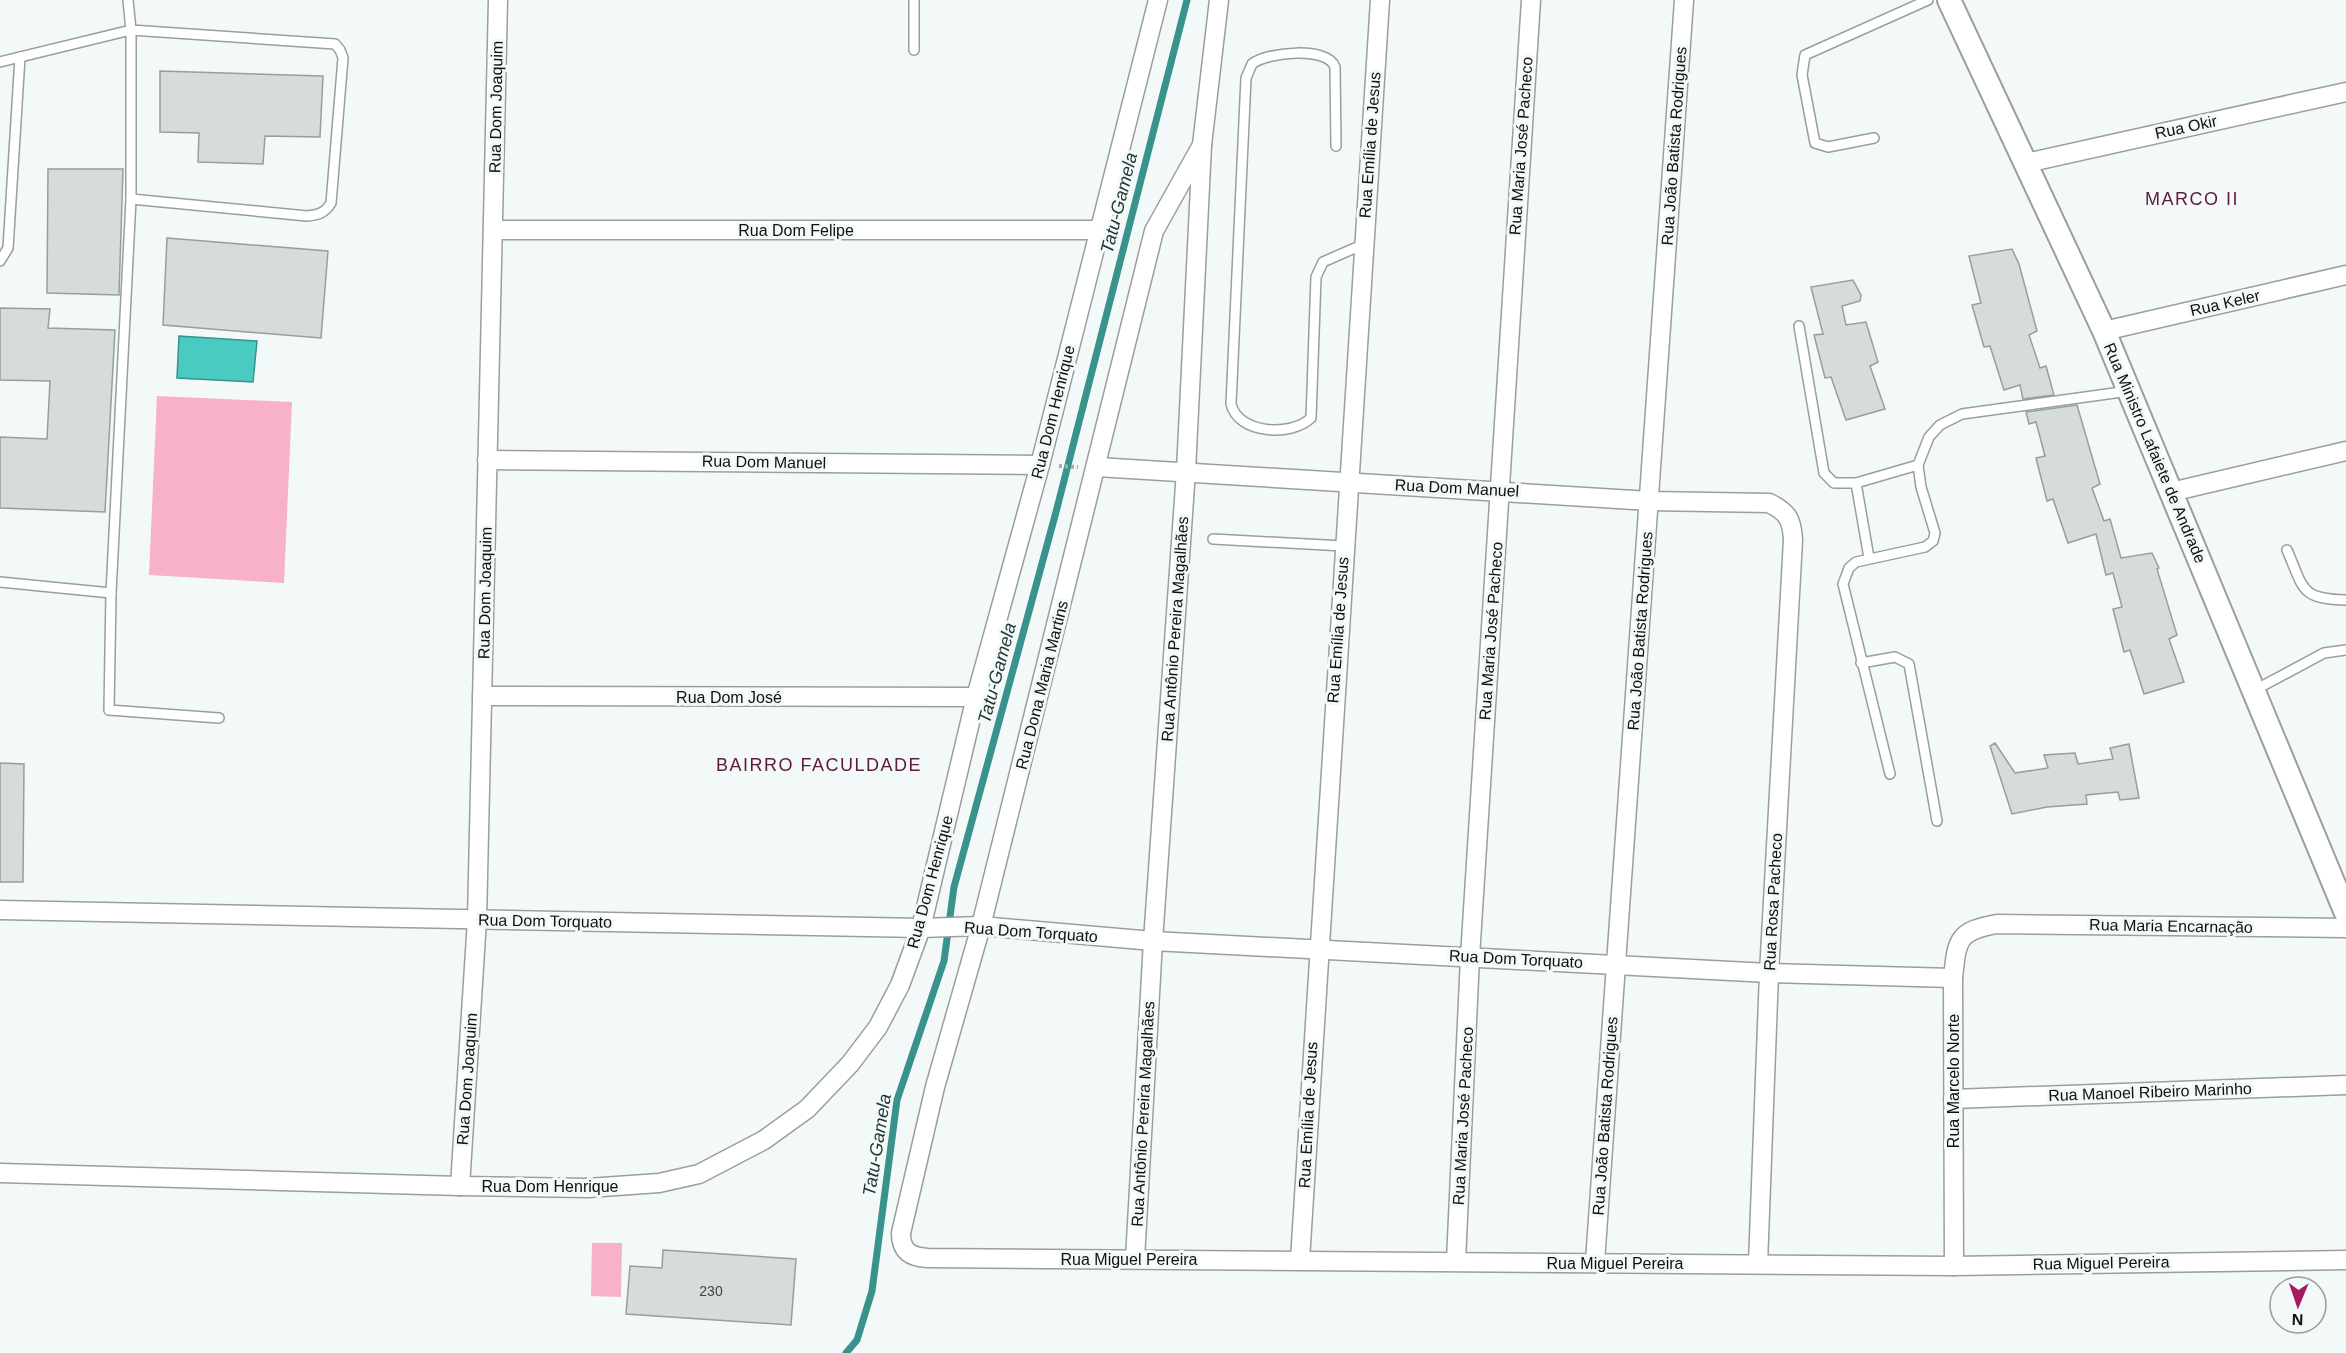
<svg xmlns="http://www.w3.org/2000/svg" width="2346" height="1353" font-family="Helvetica,sans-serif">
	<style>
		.green { fill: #f7b1c9 }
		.water { fill: #4acbc1; stroke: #38938c; stroke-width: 1.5 }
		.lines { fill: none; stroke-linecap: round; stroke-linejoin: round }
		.stream { stroke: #38938c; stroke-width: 7 }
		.building { fill: #d6dcdb; stroke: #989d9d; stroke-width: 1.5 }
		.service-casing { stroke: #999e9e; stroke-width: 12 }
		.minor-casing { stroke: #999e9e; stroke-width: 21 }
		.tertiary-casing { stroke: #999e9e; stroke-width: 26 }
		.path { stroke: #a6aaaa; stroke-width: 4; stroke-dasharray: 3 3; stroke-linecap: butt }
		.service { stroke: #fff; stroke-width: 9 }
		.minor { stroke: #fff; stroke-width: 18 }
		.tertiary { stroke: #fff; stroke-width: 22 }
		.labels { text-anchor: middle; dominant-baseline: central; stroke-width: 6; stroke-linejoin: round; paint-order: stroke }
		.number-label { font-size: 14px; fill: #414443 }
		.street-label { font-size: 16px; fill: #0f1110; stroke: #f3f8f8 }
		.neighbourhood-label { font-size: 18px; letter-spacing: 1.5px; fill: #5e1c39; stroke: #f3f8f8 }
		.water-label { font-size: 18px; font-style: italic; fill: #1d3431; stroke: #f3f8f8 }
	</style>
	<rect width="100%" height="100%" fill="#f3f8f8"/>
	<g class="green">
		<path d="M157,396L292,402L284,583L149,575Z"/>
		<path d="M592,1243H622L621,1297L591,1296Z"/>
	</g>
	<path class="water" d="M179,336L257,341L253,382L177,378Z"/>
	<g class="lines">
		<path class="stream" d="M846,1353L857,1340L872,1291L897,1100L944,961L954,887L1056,512L1187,0"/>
	</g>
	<g class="building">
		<path d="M160,71L323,76L320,137L265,136L263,164L198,162L199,133L160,132Z"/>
		<path d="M48,169H123L119,295L47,293Z"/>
		<path d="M167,238L328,251L321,338L163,325Z"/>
		<path d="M2012,249L2019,264L2037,331L2029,335L2040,368L2046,366L2054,395L2023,399L2020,385L2004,390L1990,346L1984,347L1972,305L1981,303L1969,256Z"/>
		<path d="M1853,280L1861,295L1860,301L1842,306L1846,325L1866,322L1878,362L1870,366L1885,409L1846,420L1831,377L1825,378L1814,335L1823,334L1811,287Z"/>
		<path d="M0,308L50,309L48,328L115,330L105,512L0,508V437L47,439L50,381L0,380Z"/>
		<path d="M2077,405L2100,484L2092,488L2104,521L2110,519L2121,558L2152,553L2159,568L2157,569L2177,635L2169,639L2184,682L2144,694L2130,650L2124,652L2113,609L2122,607L2113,573L2106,575L2096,534L2068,543L2053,499L2047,501L2036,458L2045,456L2036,422L2029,424L2026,412Z"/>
		<path d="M1995,743L2015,773L2048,768L2044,755L2075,753L2078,764L2113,759L2110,748L2129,744L2139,798L2120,800L2118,792L2086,795L2087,804L2047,807L2012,814L1990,746Z"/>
		<path d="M0,763L24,764L23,882H0Z"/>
		<path d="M663,1250L796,1259L791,1325L626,1314L630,1266L662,1268Z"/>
	</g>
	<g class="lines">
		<g class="service-casing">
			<g id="service">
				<path d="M914,0V50"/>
				<path d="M0,62L131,30L335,44L340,50L343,58L331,203C325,213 318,215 307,216L131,199V30L128,0"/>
				<path d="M1874,138L1828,147L1815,143L1802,75L1805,55L1928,0"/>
				<path d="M1336,146L1335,67C1328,46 1267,52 1252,64L1246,78L1231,404C1238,434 1291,437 1311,418L1316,277L1323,262L1364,244"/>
				<path d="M0,261L8,248L20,57"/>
				<path d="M1799,326L1824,473L1834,483H1856"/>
				<path d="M1213,539L1344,546"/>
				<path d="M2287,550C2304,589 2300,599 2346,600"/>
				<path d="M1869,558L1856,483L1918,465"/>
				<path d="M0,582L111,593L131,199"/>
				<path d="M111,593L109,710L219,718"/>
				<path d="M1861,663L1895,657L1909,664L1937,821"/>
				<path d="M2253,691L2324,653L2346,650"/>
				<path d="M1890,774L1843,584L1849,568L1856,562L1925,547L1933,541L1935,533L1921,487L1918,465L1929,437L1940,425L1962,414L2129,391"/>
			</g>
		</g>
		<g class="minor-casing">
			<g id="minor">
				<path d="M1202,145L1154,231L981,926L935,1087L901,1233C901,1252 911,1257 928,1258L1954,1266L2346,1260"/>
				<path d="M2026,163L2346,92"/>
				<path d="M493,230H1100"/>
				<path d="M2104,331L2346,275"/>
				<path d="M487,460L1040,465"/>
				<path d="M1097,467L1650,501L1769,503C1788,512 1792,520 1793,540L1769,973L1758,1264"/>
				<path d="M2171,492L2346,451"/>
				<path d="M482,696L976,697"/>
				<path d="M0,910L921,928L981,926L1153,941L1769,973L1953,978"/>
				<path d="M1953,1099L2346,1085"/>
				<path d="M0,1173L460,1186L588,1188L659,1183L699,1174L764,1140L807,1109L850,1064L878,1027L900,985L921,928L976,697L1040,465L1158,0"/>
				<path d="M460,1186L477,920L498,0"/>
				<path d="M1135,1259L1153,941L1186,471L1202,145L1219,0"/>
				<path d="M1300,1260L1380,0"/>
				<path d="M1456,1261L1470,957L1531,0"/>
				<path d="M1595,1262L1684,0"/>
				<path d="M1954,1266L1953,978C1957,940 1957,931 1997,924L2346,928"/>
			</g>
		</g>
		<g class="tertiary-casing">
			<path id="tertiary" d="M1949,0L2104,331L2346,913"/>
		</g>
		<path class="path" d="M1059,466L1078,467"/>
		<use href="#service" class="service"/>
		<use href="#minor" class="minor"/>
		<use href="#tertiary" class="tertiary"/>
	</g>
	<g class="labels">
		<g class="number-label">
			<text x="711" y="1291">230</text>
		</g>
		<g class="street-label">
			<text transform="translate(496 107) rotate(-89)">Rua Dom Joaquim</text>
			<text transform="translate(2186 127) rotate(-12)">Rua Okir</text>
			<text transform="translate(1370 145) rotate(-86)">Rua Emília de Jesus</text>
			<text transform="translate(1521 146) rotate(-86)">Rua Maria José Pacheco</text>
			<text transform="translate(1674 146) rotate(-86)">Rua João Batista Rodrigues</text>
			<text x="796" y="230">Rua Dom Felipe</text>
			<text transform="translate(2225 303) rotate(-13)">Rua Keler</text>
			<text transform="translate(1053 412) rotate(-76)">Rua Dom Henrique</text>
			<text transform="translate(2155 453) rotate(67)">Rua Ministro Lafaiete de Andrade</text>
			<text transform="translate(764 462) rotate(1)">Rua Dom Manuel</text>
			<text transform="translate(1457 488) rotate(3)">Rua Dom Manuel</text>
			<text transform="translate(485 593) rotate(-89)">Rua Dom Joaquim</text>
			<text transform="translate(1175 629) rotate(-86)">Rua Antônio Pereira Magalhães</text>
			<text transform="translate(1338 630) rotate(-86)">Rua Emília de Jesus</text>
			<text transform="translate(1491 631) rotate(-86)">Rua Maria José Pacheco</text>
			<text transform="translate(1640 631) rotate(-86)">Rua João Batista Rodrigues</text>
			<text transform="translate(1042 685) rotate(-76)">Rua Dona Maria Martins</text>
			<text x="729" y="697">Rua Dom José</text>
			<text transform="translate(930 882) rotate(-75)">Rua Dom Henrique</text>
			<text transform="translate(1773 902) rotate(-87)">Rua Rosa Pacheco</text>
			<text transform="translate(545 921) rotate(1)">Rua Dom Torquato</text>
			<text transform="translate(2171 926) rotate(1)">Rua Maria Encarnação</text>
			<text transform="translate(1031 932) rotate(4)">Rua Dom Torquato</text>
			<text transform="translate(1516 959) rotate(3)">Rua Dom Torquato</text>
			<text transform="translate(467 1079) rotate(-86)">Rua Dom Joaquim</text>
			<text transform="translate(1953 1081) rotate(-90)">Rua Marcelo Norte</text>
			<text transform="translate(2150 1092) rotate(-2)">Rua Manoel Ribeiro Marinho</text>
			<text transform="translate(1143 1114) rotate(-87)">Rua Antônio Pereira Magalhães</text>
			<text transform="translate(1308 1115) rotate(-87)">Rua Emília de Jesus</text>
			<text transform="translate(1463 1116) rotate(-87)">Rua Maria José Pacheco</text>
			<text transform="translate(1605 1116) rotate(-86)">Rua João Batista Rodrigues</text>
			<text x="550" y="1186">Rua Dom Henrique</text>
			<text x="1129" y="1259">Rua Miguel Pereira</text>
			<text x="1615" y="1263">Rua Miguel Pereira</text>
			<text transform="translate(2101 1263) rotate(-1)">Rua Miguel Pereira</text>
		</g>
		<g class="neighbourhood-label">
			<text x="2192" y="199">MARCO II</text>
			<text x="819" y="765">BAIRRO FACULDADE</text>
		</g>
		<g class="water-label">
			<text transform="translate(1119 203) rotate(-76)">Tatu-Gamela</text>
			<text transform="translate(997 673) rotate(-75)">Tatu-Gamela</text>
			<text transform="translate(877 1145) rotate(-81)">Tatu-Gamela</text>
		</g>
	</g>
	<g transform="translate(2298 1305) rotate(182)"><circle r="28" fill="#f3f8f8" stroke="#989c9b" stroke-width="1.5"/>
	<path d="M0-4.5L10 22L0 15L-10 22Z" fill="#a71c61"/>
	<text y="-9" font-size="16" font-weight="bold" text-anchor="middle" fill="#0f1110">N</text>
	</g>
</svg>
